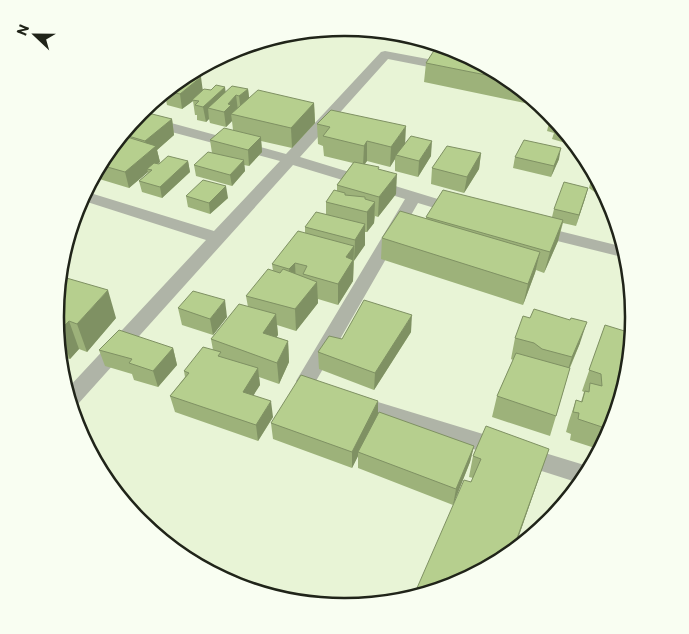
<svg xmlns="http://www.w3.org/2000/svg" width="689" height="634" font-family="Commissioner,sans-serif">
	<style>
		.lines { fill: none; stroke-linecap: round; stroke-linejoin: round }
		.minor { fill: #afb4a7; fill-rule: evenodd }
		.wall { fill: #9db27a }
		.shaded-wall { fill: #7f9163 }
		.building { fill: #b6cf8e; stroke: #7f9163 }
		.rim { fill: none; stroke: #202419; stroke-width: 2.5 }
	</style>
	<rect width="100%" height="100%" fill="#e8f4d6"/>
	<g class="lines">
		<g class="minor">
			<path d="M385,51L449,63L455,67L449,71L388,59L300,157L464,207L466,210L458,215L418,203L316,381L328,386L331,392L328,398L321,400L303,394L296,381L405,199L293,165L78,404L73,406L69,387L206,240L81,200L87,192L214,231L280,161L134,122L138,114L286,154L381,52Z"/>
			<path d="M535,225L620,246L622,257L529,234L527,230L529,226Z"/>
			<path d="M355,395L581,464L586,466L576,482L348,409L345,403L348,397Z"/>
		</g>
	</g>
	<g class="wall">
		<path d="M341,28H345L358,30L357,31Z"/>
		<path d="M362,31L403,39L400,42L362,34Z"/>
		<path d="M424,43L456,50L539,106L424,82L426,63L450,52L452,50L424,45Z"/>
		<path d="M195,76L203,90H211L225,87V92L248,89L249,98L314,103L315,123L292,148L261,141L262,152L249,166L244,165L245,171L232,186L196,176L194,165L212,153L210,140L233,130L232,121L226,127L210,123L209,119L206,122L197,120V115H195L193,101L182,109L167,105L165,95Z"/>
		<path d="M551,115L570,143L569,144L552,139L554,133L547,131Z"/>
		<path d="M172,119L174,135L157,150L160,162L158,164L188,161L190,172L162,198L142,192L139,181L148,173V172L129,188L96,178L130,127Z"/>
		<path d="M317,124L405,144L431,156L418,177L395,171V159L390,167L367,161L365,164L379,170L396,194L378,217L375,216L374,223L367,232H365V245L354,260L353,281L338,305L318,299V303L296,331L277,325L278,335L276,337L288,341L289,362L279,384L259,377L260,385L253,395L273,417L258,441L175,412L170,396L185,377L184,371L213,350L211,339L248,307L246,296L273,271L272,264L305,233V227L326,214V202L337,191V185L353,163L324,156L323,146L318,144Z"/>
		<path d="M481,153L479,169L464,193L431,184L432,168Z"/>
		<path d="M515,157L559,159L551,177L513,168Z"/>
		<path d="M592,176L610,203L589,188Z"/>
		<path d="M588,188L576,226L563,223L558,241L544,273L536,270L523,305L381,259L382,238L426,218V217H552L554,209Z"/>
		<path d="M186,196L228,198L210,214L188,207Z"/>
		<path d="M178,308L227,317L213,335L182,325Z"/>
		<path d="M55,317L116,318L87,352L79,349L70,359L63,357Z"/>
		<path d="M605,325L612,428L598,449L570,440L571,434L566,432L569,421L576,400L581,402L584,392L582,391Z"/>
		<path d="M411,332L374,390L319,369L318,352L342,339Z"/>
		<path d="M515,338L580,343L570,368L556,416L550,436L492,417L497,396L513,360L511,359Z"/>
		<path d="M173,348L177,365L158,387L134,380L132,374L105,366L99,350Z"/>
		<path d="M378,401V415L474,446L470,462L453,505L358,468V456L352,468L273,439L271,423Z"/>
		<path d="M549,449L516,544L455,585L416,592L417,588L473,478L469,477L473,456Z"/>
	</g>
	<g class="shaded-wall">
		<path d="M201,77L203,92L192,100L193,101L182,109L180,94Z"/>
		<path d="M225,87L227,103L208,108L209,119L206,122L203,107Z"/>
		<path d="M248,89L250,105L241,112L239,96Z"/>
		<path d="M236,95L238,111L231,114L232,121L226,127L224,112L228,104Z"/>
		<path d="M314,103L315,123L292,148L291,128Z"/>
		<path d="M172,119L174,135L157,150L160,162L150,170L147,169L148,172L129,188L125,172L148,153L145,141Z"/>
		<path d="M406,126L405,146L396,155L395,159L390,167L391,147Z"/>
		<path d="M261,137L262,152L249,166L248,150Z"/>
		<path d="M367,141V161L363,166L364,146Z"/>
		<path d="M432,141L431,156L418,177L419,161Z"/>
		<path d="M561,148L559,159L551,177L554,166Z"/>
		<path d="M481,153L479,169L464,193L467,177Z"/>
		<path d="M244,160L245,171L232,186L230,175Z"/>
		<path d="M188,161L190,172L162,198L160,187Z"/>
		<path d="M397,174L396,194L378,217L379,197Z"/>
		<path d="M226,186L228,198L210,214L209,203Z"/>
		<path d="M588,188L585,199L576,226L579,215Z"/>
		<path d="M375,202L374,223L367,232V212Z"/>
		<path d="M563,220L558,241L544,273L550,252Z"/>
		<path d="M365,224V245L354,261L355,240Z"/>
		<path d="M354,246L353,281L338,305V284L346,257Z"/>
		<path d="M540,252L535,273L523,305L528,284Z"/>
		<path d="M295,263L296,284L291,290L289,269Z"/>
		<path d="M317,282L318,303L296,331L295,309Z"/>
		<path d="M108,290L116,318L87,352L77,324Z"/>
		<path d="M225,300L227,317L213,335L210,319Z"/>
		<path d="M276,314L278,335L265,354L263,333Z"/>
		<path d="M412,315L411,332L374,390L375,373Z"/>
		<path d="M69,321L79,349L70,359L59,331Z"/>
		<path d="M587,322L580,343L565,378L572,357Z"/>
		<path d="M288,341L289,362L279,384L277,363Z"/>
		<path d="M173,348L177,365L158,387L153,371Z"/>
		<path d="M258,368L260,385L245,409L243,392Z"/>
		<path d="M271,401L273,417L258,441L256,425Z"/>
		<path d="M378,401V417L358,452V456L352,468V452Z"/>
		<path d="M474,446L470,462L453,505L456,489Z"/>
		<path d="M549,449L516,544H515Z"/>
		<path d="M172,539L174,544L169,541Z"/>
	</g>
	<g class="building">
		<path d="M435,49L463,55L496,77L426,63Z"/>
		<path d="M452,49L456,50L463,55L450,52Z"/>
		<path d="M195,76L201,77L180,94L171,92Z"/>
		<path d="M216,85L225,87L203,107L195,105L199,101L192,100L204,89L211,90Z"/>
		<path d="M232,86L248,89L239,96L236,95L228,104L231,105L224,112L208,108Z"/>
		<path d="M258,90L314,103L291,128L231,114Z"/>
		<path d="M331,110L406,126L391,147L367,141L364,146L323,136L330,127L317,124Z"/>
		<path d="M148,113L172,119L145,141L125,135L130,127Z"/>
		<path d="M224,128L261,137L248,150L210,140Z"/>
		<path d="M124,136L156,146L125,172L104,166Z"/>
		<path d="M411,136L432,141L419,161L396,155Z"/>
		<path d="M524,140L561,148L554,166L515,157Z"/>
		<path d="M447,146L481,153L467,177L432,168Z"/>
		<path d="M208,152L244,160L230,175L194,165Z"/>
		<path d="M168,156L188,161L160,187L139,181L152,170L147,169L154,163L159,164Z"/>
		<path d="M354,162L379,167L378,169L397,174L379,197L337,185Z"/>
		<path d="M203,180L226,186L209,203L186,196Z"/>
		<path d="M564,182L588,188L579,215L554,209Z"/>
		<path d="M334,190L345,193V195L365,197V199L375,202L367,212L326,202Z"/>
		<path d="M443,190L563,220L550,252L426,217Z"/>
		<path d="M400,211L540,252L528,284L382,238Z"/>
		<path d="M316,212L365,224L355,240L305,227Z"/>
		<path d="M298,231L354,246L346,257L353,260L338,284L303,274L307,266L295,263L289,269L272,264Z"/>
		<path d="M268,269L280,273L283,269L317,282L295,309L246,296Z"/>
		<path d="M63,277L108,290L77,324L69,321L59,331H58L55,317Z"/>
		<path d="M193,291L225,300L210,319L178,308Z"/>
		<path d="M364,300L412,315L375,373L318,352L329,336L342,339Z"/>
		<path d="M239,304L276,314L263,333L288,341L277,363L211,339Z"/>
		<path d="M534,309L570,320L571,318L587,322L572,357L542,349L534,343L515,338L523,316L530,318Z"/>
		<path d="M605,325L631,333L612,428L611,430L578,419L579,413L573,412L576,400L582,402L585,391L589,392L590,383L602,386L601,374L589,370Z"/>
		<path d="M119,330L173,348L153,371L129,363L132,359L99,350Z"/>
		<path d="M203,347L221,352L218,356L258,368L243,392L271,401L256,425L170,396L189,373L184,371Z"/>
		<path d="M516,353L570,368L556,416L497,396Z"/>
		<path d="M301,375L378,401L352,452L271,423Z"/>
		<path d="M379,412L474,446L456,489L358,452Z"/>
		<path d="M486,426L549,449L515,544L455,585L423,591L417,588L464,480L471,482L481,459L473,456Z"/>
		<path d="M118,490L172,539L169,541L140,522Z"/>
	</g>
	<path d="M0 0H689V634H0ZM344 36H345A280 280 0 0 1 625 316V318A280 280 0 0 1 345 598H344A280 280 0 0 1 64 318V316A280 280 0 0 1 344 36Z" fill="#f9fef2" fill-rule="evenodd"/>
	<path class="rim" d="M344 36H345A280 280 0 0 1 625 316V318A280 280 0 0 1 345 598H344A280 280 0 0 1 64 318V316A280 280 0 0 1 344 36Z"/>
	<g transform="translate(35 35) rotate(292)" stroke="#f9fef2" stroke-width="4" paint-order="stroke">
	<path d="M0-4L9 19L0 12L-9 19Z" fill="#202419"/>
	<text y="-8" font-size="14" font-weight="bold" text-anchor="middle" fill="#202419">N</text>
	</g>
</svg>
